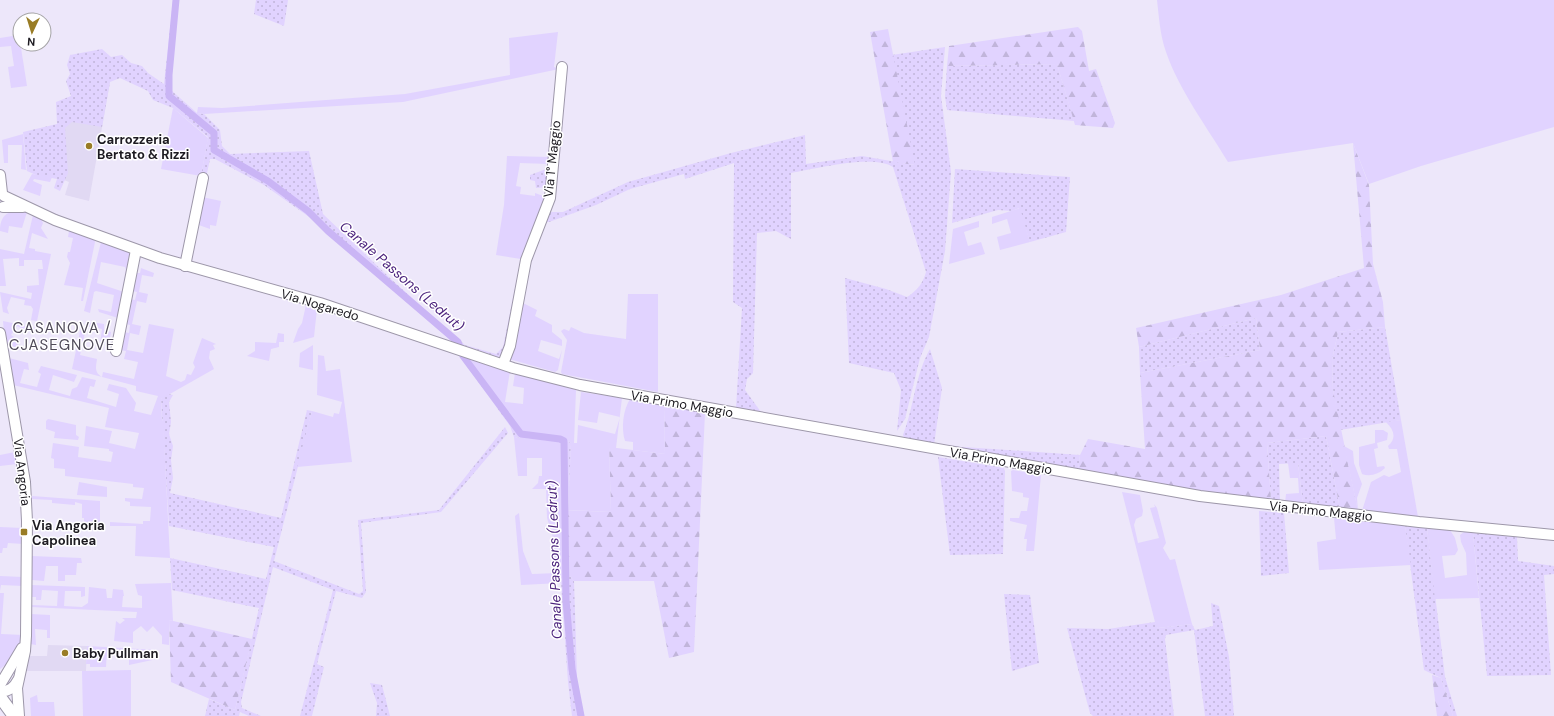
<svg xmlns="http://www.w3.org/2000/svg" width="1554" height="716" font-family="'DM Sans',sans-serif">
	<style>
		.built { fill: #e1d9f3 }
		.grass { fill: url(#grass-dots) }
		.forest { fill: url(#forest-firs) }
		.green { fill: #e1d3ff }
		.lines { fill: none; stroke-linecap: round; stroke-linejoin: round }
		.canal { stroke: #cab5f5; stroke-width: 7 }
		.minor-casing { stroke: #9d97a9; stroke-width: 12 }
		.major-casing { stroke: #9d97a9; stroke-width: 14 }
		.minor { stroke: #fff; stroke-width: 10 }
		.major { stroke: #fff; stroke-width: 12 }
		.poi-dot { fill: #997c25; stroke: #fff; stroke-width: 1.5 }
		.labels { text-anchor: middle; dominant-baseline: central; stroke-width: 3; stroke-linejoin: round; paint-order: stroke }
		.poi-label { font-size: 13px; font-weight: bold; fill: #1d1b21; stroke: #fff; text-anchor: start }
		.street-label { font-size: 13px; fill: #1d1b21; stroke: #fff }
		.water-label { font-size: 14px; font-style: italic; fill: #4c237d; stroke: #fff }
		.quarter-label { font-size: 15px; letter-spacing: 1px; fill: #504b5a; stroke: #fff }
	</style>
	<defs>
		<pattern id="grass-dots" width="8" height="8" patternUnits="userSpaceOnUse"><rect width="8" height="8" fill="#e1d3ff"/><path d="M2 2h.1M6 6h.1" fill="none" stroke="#c1b5da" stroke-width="1.8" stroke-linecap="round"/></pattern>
		<pattern id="forest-firs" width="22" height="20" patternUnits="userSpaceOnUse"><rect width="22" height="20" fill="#e1d3ff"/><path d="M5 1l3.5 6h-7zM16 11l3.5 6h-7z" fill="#c1b5da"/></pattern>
	</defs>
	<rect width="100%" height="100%" fill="#ede7fa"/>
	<g class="built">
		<path d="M110,82L89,201L65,195L69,182L64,180L66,176L60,105Z"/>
		<path d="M48,645L87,646L86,671H25L28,656H47Z"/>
	</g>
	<g class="grass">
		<path d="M173,0H177L170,77L171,90L197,113L204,114L220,130L222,146L230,154L309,151L323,214L391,279L465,345L496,354L503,347L521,259L542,210L504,353L498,357L451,341L312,219L264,185L215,159H210L206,178L201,176L208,137L173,108L153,100L148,91L120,78L110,82L102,127L72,122L65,128L68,173L60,191L54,188L57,179L36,175L27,171L23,132L57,124L56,102L71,96L66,81L70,74L67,65L70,55L102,49L111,57L122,55L131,63L142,66L148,73L164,84Z"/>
		<path d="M256,0H288L284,26L254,14Z"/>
		<path d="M945,47L941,96L951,172L945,251L929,337L920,358L905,419L897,431L901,390L894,373L849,363L845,278L886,289L907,297C917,291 923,283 926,272L893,167C874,154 814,169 791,173V239L776,231L757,233L753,373L747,379L745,390L761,412L736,408L742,308L733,302L734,163L685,179L684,174L630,189L596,205L549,222H544L548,212H563L628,182L731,153L805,135L806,164L862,156L914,165L892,55Z"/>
		<path d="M1057,64L1074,121L947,110L945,96L947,66Z"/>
		<path d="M549,168L548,187L536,188L535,181L530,180V175Z"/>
		<path d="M955,169L1070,177L1066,232L1030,242L1019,208L1012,211L998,210L952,223Z"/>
		<path d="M1256,318L1260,350L1140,373L1139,347Z"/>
		<path d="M1385,327L1401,420L1340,430L1333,390L1332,360L1338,332Z"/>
		<path d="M930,349L942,388L934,445L1080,455L1078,470L905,439L903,435C914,407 915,375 930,349Z"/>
		<path d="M460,354L466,356L522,432L557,436L571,443L568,510H563L562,442L514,437L510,426L461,358Z"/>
		<path d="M168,394L173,395L169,402L171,422L169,434L173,446L171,460L173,478L170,493L281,518L307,410L312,411L274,561L359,594L363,591L358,520L439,510L505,427L508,433L441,512L361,523L366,592L362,598L336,591L317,664L324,667L312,716H300L333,590L273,567L241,702L242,708L261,716H249L240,712L239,716H205L209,699L235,710L259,608L172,590L170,558L266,579L274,547L169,526L161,399Z"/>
		<path d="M1326,436L1340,509L1303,505L1298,463L1279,464L1280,502L1271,501L1267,443Z"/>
		<path d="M938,457L1004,468L1005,471L1003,554L950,555Z"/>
		<path d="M1259,511L1284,513L1289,573L1261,576Z"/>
		<path d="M1405,526L1427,528L1445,677L1457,716H1453L1441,678L1424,670Z"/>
		<path d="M1473,533L1517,537L1518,561L1554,566V574L1544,575L1551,675L1487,676Z"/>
		<path d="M564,576H570L574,581L577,675L573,685L579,689L582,716H572L568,682L561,583Z"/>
		<path d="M1004,594L1030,595L1039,663L1012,671Z"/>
		<path d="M1211,603L1219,606L1229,657L1234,716H1205L1194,630L1166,635L1165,639L1174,716H1093L1090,713L1067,628L1108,629L1155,622L1158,628L1192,624L1195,630L1213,626Z"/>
		<path d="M370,683L382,685L390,716H376L377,703Z"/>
	</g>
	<g class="forest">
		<path d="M1078,27L1082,31L1089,71L1096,69L1115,123L1113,128L1075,125L1057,64L947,66L949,46Z"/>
		<path d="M888,29L915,165L893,162L870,32Z"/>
		<path d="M1353,143L1369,185L1373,264L1383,302L1385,327L1338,332L1332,360L1333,390L1358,511L1340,509L1326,436L1267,443L1271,501L1204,493L1078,470L1080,455L1088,439L1145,449L1140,373L1260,350L1256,318L1139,347L1136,328L1281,295L1364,268Z"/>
		<path d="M664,405L705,413L694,652L669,658L654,581H574L570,576H564L563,510L611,512L609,447L665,454Z"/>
		<path d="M169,620L252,639L235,710L171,682Z"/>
		<path d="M1432,675L1441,678L1453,716H1437Z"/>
	</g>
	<g class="green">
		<path d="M1157,0H1554V127L1421,166L1369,184L1353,143L1228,162C1207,127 1179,90 1166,52C1160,35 1159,17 1157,0Z"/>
		<path d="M558,32L554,67L559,69L403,102L204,114L197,113L198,107L222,108L405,94L510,75L509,38Z"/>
		<path d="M19,35L27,86L11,88L8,67L14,66L11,46L0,47V38Z"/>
		<path d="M173,108L208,138L201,176L161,169Z"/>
		<path d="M23,134L26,170L21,169L22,145H8V163H4L2,140Z"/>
		<path d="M507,156L550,157L549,164L520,163L516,186L521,187L520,194L535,196V193L546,197L521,259L496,255L504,205Z"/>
		<path d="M32,174L52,177L50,182L34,179L33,181L42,185L40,196L23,190Z"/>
		<path d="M202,197L221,201L216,226L210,225V229L196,224Z"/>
		<path d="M1020,208L1030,242L1000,250L997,237L1011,233L1007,219L992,224V217Z"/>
		<path d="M21,210L27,212L22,228L9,226L8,233L0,231C0,216 7,211 21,210Z"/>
		<path d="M33,215L41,219L43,223L41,228L48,239L32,233L29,248L35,249V251L51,254L37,321L31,320L33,309L31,306L24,305L25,300L11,297L7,308L9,314L3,312L0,292L31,299L32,293L27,292V286L39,285L38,269H43L42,260H24V266H19V258L3,259L6,286H0V249L24,254Z"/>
		<path d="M979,221V227L964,232L968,246L981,242L985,254L949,264L953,229Z"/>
		<path d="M69,231L94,239L95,242L83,301H81L83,288L64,285L70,263L67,257L68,252H70L73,238L68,237Z"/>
		<path d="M101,242L132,253L125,287L123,286L126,270L125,267L101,262L97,283L124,292L118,318L99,312L98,309L111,312L114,295L96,291L94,292L90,313L84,311Z"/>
		<path d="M141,268L154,273L153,277L142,275L139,292L148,294L146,303L137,301L132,324L141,326L139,335L130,333L127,350L143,353L149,324L174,329L166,376L181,382L185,380L187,374L191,375L195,367L193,363L202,338L216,344L213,345L215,349L210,351L209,358L214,369L161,399L162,420L163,421L170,558L135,556L136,526H110V522L143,524V521H150L151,507L130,506V502L125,501V498L142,499L144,488L133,487V484L65,476V469L54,468V459L51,458L53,443L79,447L78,457L111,462L113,452L109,451V449L84,446L86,426L112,431L109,443L135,449L139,433L105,427L109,408L13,385L7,359L9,358L28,363L29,370L24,369L20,383L37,387L41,374L38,372L41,366L77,375L74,382L53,375L49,390L70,396L72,389L77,387L82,377L96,380L94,387L90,386L87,398L116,407L119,394L107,390L109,384L126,388L136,403L134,411L151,415L158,396L136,391V386L72,369L81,327L86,328L80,355L97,359C96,367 94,372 102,377L103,372L134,379L138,362L124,359L126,351L120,350L124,332L129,333L130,325L126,324L130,299L135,300L137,292L132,291L136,273H140Z"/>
		<path d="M628,294H658V392L562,374L561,372L567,340L561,331L564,329L569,331L571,327L584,333L626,339Z"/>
		<path d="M521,302L537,310L535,316L552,325V332L562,340V346L541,340L538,351L559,359L562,350L558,370L555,372L509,359Z"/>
		<path d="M306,305L317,309L314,337L293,343L298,329L302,323Z"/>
		<path d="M3,321L35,328L34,334L17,326L11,335L17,339L18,348L5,344Z"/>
		<path d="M91,322L104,324V330L111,332L109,344L100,343L102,329L87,326Z"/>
		<path d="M278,333L284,334V342H279V347L271,349L269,361L247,356L255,351V342L276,343Z"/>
		<path d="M313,345V370L299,367L300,353Z"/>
		<path d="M318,355L324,356L326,371L340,369L352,462L297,467L312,411L333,417L334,413L339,414L342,402L317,395Z"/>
		<path d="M466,356L510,371L505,402L523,404L524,388L513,386L515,373L576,390L574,443H577L578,425L615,434L620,417L599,412L597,423L578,420L581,392L622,398L616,448H609L611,512L568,510L571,443L557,436L522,432Z"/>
		<path d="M630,399L664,405L665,454L633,450V442L625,441C621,428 623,410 630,399Z"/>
		<path d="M48,419L76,425V435L79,437L78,440L54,438L55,432L46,429V421Z"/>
		<path d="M1401,420L1418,517L1362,511L1371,482L1384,475L1389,477L1401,472L1397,449H1389L1388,446C1397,438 1394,430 1386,422Z"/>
		<path d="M1375,430H1383L1388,433L1387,440L1377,443L1378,448L1374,449L1377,467L1384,466L1385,468C1379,474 1370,477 1362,474L1359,465V447L1375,443Z"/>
		<path d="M514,437L562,442L564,576L561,583L521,585L515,516L519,513L523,551L532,574L558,573L557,560H554V541L547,518L546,489H532L538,483L539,476H542V458H527V476H518Z"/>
		<path d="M1344,446L1353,451L1354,463L1362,484L1357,498L1358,511Z"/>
		<path d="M15,452L17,464L0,466V455Z"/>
		<path d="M1288,463H1298L1303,505L1285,503L1286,494L1299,493L1298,478H1290Z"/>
		<path d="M1013,470L1041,475L1034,551H1026L1027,539H1024L1027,525L1010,521V518H1019L1021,511H1027L1029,498L1023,497V493L1012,491L1011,471Z"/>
		<path d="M79,482L107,487V497L77,495Z"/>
		<path d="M1122,492L1140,495L1143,511L1142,516L1136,519L1134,525L1138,543L1159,538L1150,508L1155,507L1154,504L1157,508L1166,543L1163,548L1170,560L1175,559L1192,624L1158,628L1156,626Z"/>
		<path d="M32,496L100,501V526H84V518H82V504L75,502V505L52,503V500L32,499Z"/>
		<path d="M1334,518L1405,526L1411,565L1319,570L1317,542L1336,539Z"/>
		<path d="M0,527L23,528V544L8,543L7,548H3L2,553H0Z"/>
		<path d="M1427,528L1450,530L1455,538L1458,550L1455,555L1442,556L1445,578L1467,575L1466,553L1461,542L1460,535L1464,532L1473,533L1479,598L1435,599Z"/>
		<path d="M32,556L81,558L82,563H77L76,575H65V581H58V566H46L44,581L32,580Z"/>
		<path d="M0,576L23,577V586L1,585L0,591Z"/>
		<path d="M171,583L173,621L169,620V645L162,644V636L153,626L147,632L141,626L133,632V643L114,641L116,621L120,624L125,620L122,618H136L137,612L31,607V605L57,606L58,591L42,590L41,600H36V597H31V585L85,587V596L81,597V591H65L64,606L82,607L88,603L89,587L106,589L107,598H112L113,589L123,590L124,596H123L122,607L142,608V596L138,595L135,584Z"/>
		<path d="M0,593H4L1,634L24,635L12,660L0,669Z"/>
		<path d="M31,614L50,615V638H47V630L35,629L36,645L30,644Z"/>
		<path d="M87,646L158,650L157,659L129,665V652L107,650L106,667H90V664H86Z"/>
		<path d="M131,670V716H83L82,671Z"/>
		<path d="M37,695L38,702H54L55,716H31L30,698Z"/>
	</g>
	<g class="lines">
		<path class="canal" d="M176,0L169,75V96L214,133V150L268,181L308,211L328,231L458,342L463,356L521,434L560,439L564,441L566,600L572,669L581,716"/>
		<g class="minor-casing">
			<g id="minor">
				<path d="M0,175L2,193"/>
				<path d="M4,196L55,220L160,258L320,303L513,368L580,385L1200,496L1419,522L1554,535"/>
				<path d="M3,207H23"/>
				<path d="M185,266L203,178"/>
				<path d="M0,333L25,482L27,521L26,636L25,651L17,688L19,716"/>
				<path d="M116,351L136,250"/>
				<path d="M503,364L510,346L526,260L550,198L562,67"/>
				<path d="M0,685L22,648"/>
				<path d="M0,692C9,691 14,688 18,680"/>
			</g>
		</g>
		<g class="major-casing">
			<path id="major" d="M0,697L14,716"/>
		</g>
		<use href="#minor" class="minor"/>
		<use href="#major" class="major"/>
	</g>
	<g class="poi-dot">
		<circle cx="89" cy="146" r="4"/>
		<rect x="20" y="528" width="8" height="8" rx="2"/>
		<circle cx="65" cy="653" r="4"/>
	</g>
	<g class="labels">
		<g class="poi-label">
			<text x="97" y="139">Carrozzeria<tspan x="97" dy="15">Bertato &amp; Rizzi</tspan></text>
			<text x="32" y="525">Via Angoria<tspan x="32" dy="15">Capolinea</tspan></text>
			<text x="73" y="653">Baby Pullman</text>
		</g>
		<g class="street-label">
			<text transform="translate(552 159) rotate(-84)">Via 1° Maggio</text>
			<text transform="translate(320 305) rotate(17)">Via Nogaredo</text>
			<text transform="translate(682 404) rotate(10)">Via Primo Maggio</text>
			<text transform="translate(1001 461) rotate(10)">Via Primo Maggio</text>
			<text transform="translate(22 472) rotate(83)">Via Angoria</text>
			<text transform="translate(1321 511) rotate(6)">Via Primo Maggio</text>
		</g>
		<g class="water-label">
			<text transform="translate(402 276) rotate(41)">Canale Passons (Ledrut)</text>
			<text transform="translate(554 560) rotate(-92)">Canale Passons (Ledrut)</text>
		</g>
		<g class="quarter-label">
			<text x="62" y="328">CASANOVA /<tspan x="62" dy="17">CJASEGNOVE</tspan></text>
		</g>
	</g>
	<g transform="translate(32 32) rotate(184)"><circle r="19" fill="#ffffff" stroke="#a5a4a6"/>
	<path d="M0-3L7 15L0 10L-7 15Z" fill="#997c25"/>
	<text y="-6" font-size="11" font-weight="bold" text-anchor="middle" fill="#1d1b21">N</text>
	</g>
</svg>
